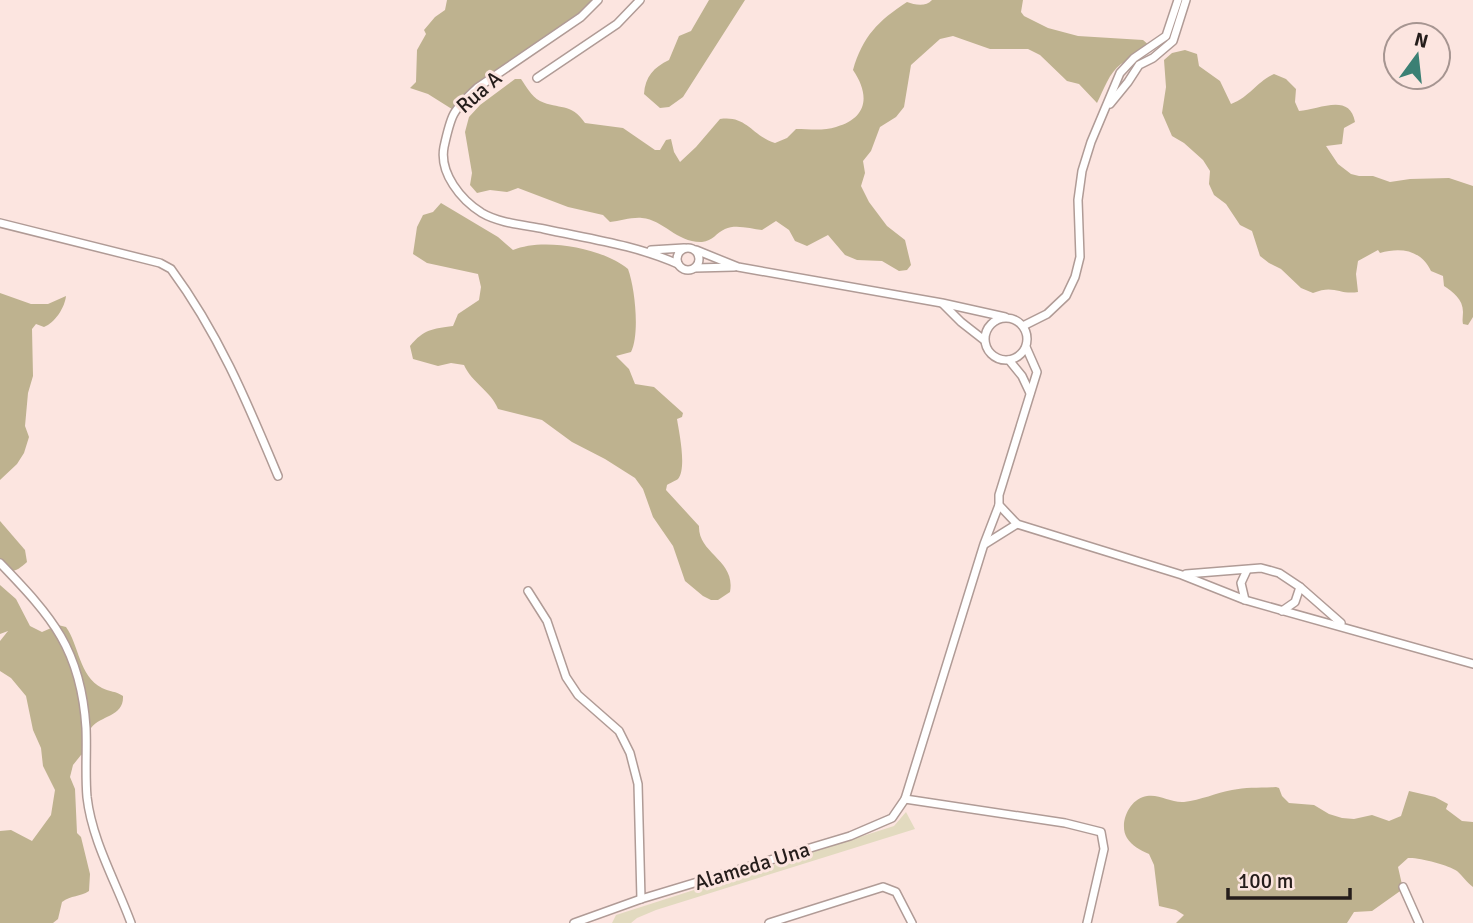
<svg xmlns="http://www.w3.org/2000/svg" width="1473" height="923" font-family="Signika,sans-serif">
	<style>
		.green { fill: #e2dabf }
		.forest { fill: #beb28f }
		.lines { fill: none; stroke-linecap: round; stroke-linejoin: round }
		.minor-casing { stroke: #b09b96; stroke-width: 10 }
		.minor { stroke: #fff; stroke-width: 7 }
		.labels { text-anchor: middle; dominant-baseline: central; stroke-width: 6; stroke-linejoin: round; paint-order: stroke }
		.street-label { font-size: 21px; fill: #251d1b; stroke: #fce5e0 }
	</style>
	<rect width="100%" height="100%" fill="#fce5e0"/>
	<path class="green" d="M906,812L915,829L656,910L637,918L631,923H612L616,915L894,826Z"/>
	<g class="forest">
		<path d="M447,0H598L523,61L490,76L455,111L428,94L410,88L416,82L417,50L426,34L424,30L435,17L445,10Z"/>
		<path d="M709,0H745L683,97L669,107L660,108L644,94C645,77 654,67 669,60L679,36L691,31Z"/>
		<path d="M932,0H1023L1021,12L1024,16L1048,28L1078,36L1143,40L1150,46C1143,56 1131,57 1121,64C1109,73 1104,89 1097,103L1079,84L1067,81L1040,55L1028,49H990L953,36L940,39L911,65L904,107L896,117L880,127L871,151L863,161L865,173L861,186L869,202L887,226L905,240L911,265L907,270L899,271L882,261L857,260L845,255L828,235L807,246L795,241L789,230L776,221L762,230C751,229 736,224 725,229C716,233 713,241 702,242C677,243 664,220 642,218C632,217 620,221 610,222L603,215L568,207L518,188L507,192L490,190L477,193L470,185L472,173L465,132L469,117L480,105L515,79H521C526,86 531,96 540,101C559,110 571,102 585,123L623,128L655,150H660L666,140L671,139L674,152L680,162L696,147L720,119C747,115 752,136 775,143L787,138L796,129C809,129 824,131 836,127C868,118 870,95 853,70C863,36 878,21 907,2C915,5 926,7 932,0Z"/>
		<path d="M1185,50L1197,54L1199,66L1220,81L1231,104C1251,96 1256,82 1274,74L1286,79L1296,89L1295,102L1299,111C1318,110 1350,92 1355,122L1344,128L1342,144L1326,146L1338,164L1351,174L1359,176H1373L1390,182L1410,179L1449,178L1473,186V317L1468,325L1463,324C1462,320 1463,316 1463,312C1463,299 1453,292 1444,286L1443,276L1431,271C1421,250 1401,247 1380,253L1378,250L1358,261L1356,274L1358,292C1339,295 1334,284 1313,293L1301,288L1281,269L1269,263L1260,256L1252,231L1240,225L1226,204L1214,195L1209,184L1210,171L1203,160L1184,143L1172,136L1162,113L1166,87L1164,60L1172,53Z"/>
		<path d="M441,203L498,237L513,250C543,237 603,248 628,269C635,288 640,334 631,352L616,356L629,369L635,384L654,387L683,413L682,417L677,419C679,432 687,468 678,479C677,480 668,484 667,485L666,490L699,526C698,554 736,560 730,592L718,600H711L703,596L685,581L673,546L653,517L643,489L635,478L605,459L572,442L542,420L498,409C491,391 472,383 464,365L451,363L438,366L413,359L410,346C424,329 432,329 453,326L458,314L479,300L481,287L478,274L427,263L413,254L417,227L423,215L433,212Z"/>
		<path d="M0,293L31,304H48L66,296C65,307 55,323 44,327L36,324L32,329L33,376L28,393L25,426L29,437L24,453L17,464L0,480Z"/>
		<path d="M0,521L25,550L27,562C18,570 13,574 0,569Z"/>
		<path d="M0,585L16,599L30,626L42,632L58,625L66,627C79,645 79,676 102,688C110,692 116,691 123,696C124,717 101,715 91,728C87,732 85,739 82,744L86,753L81,755L73,765L70,777L75,789L77,833L81,837L90,874L89,891C80,897 71,895 62,902L58,919L53,923H0V831L11,830L32,841L51,815L55,790L43,766L41,748L33,730L26,696L11,678L0,671V641L8,631L0,634Z"/>
		<path d="M1276,787L1279,788L1282,796L1289,803L1314,805L1329,814L1342,818L1354,819L1372,815L1389,821L1401,816L1409,791L1435,797L1448,804L1446,809L1462,821L1473,822V887C1466,882 1463,876 1457,871C1449,865 1418,857 1408,858L1398,867L1403,889L1372,911L1354,912L1347,923H1176L1184,915L1176,910L1159,906L1154,865L1149,854C1140,850 1132,846 1127,838C1118,823 1130,798 1147,796C1160,794 1171,803 1184,802C1201,800 1216,793 1232,790C1246,787 1261,788 1276,787Z"/>
	</g>
	<g class="lines">
		<g class="minor-casing">
			<g id="minor">
				<path d="M598,0L581,17L477,88C452,111 451,115 444,147C439,173 461,200 482,213C499,223 524,225 544,229C590,239 635,245 678,264"/>
				<path d="M537,78L617,24L640,0"/>
				<path d="M1110,104L1128,82L1139,65L1153,58L1173,41L1186,0"/>
				<path d="M0,223L160,263L171,269C219,334 247,402 278,476"/>
				<circle cx="688" cy="259" r="11"/>
				<path d="M651,250L684,248"/>
				<path d="M696,250L738,267L942,303L1005,317"/>
				<path d="M695,268L734,267"/>
				<path d="M943,304L961,322L984,340"/>
				<circle cx="1006" cy="339" r="21"/>
				<path d="M1023,326L1047,314L1066,296L1075,277L1080,257L1078,200L1082,171L1091,142L1120,73L1134,58L1166,36L1178,0"/>
				<path d="M1026,347L1037,372L999,495V505L1017,524L1182,575L1245,600L1473,664"/>
				<path d="M1009,360L1022,376L1030,393"/>
				<path d="M985,544L1017,524"/>
				<path d="M0,563C52,617 81,649 86,728C87,751 85,774 87,797C92,841 116,882 131,923"/>
				<path d="M1186,574L1261,568L1279,573L1300,587L1341,623"/>
				<path d="M528,591L547,621L566,677L578,695L619,731L630,753L638,784L641,899"/>
				<path d="M1245,600L1241,583L1247,570"/>
				<path d="M1282,611L1295,602L1300,587"/>
				<path d="M905,799L1065,823L1101,832L1104,849L1087,923"/>
				<path d="M1403,887L1419,923"/>
				<path d="M574,923L641,899L850,836L892,818L905,799L984,544L999,505"/>
				<path d="M769,923L883,887L896,892L912,923"/>
			</g>
		</g>
		<use href="#minor" class="minor"/>
	</g>
	<g class="labels">
		<g class="street-label">
			<text transform="translate(479 92) rotate(-41)">Rua A</text>
			<text transform="translate(752 866) rotate(-17)">Alameda Una</text>
		</g>
	</g>
	<g transform="translate(1417 56) rotate(15)"><circle r="33" fill="#fce5e0" stroke="#a69591" stroke-width="2"/>
	<path d="M0-5L12 26L0 18L-12 26Z" fill="#3b8074"/>
	<text y="-10" font-size="19" font-weight="bold" text-anchor="middle" fill="#251d1b">N</text>
	</g>
	<path d="M1228 888v10h122v-10" fill="none" stroke="#251d1b" stroke-width="3.5"/>
	<text x="1238" y="888" font-size="21" fill="#251d1b" stroke="#fce5e0" stroke-width="5" paint-order="stroke">100 m</text>
</svg>
